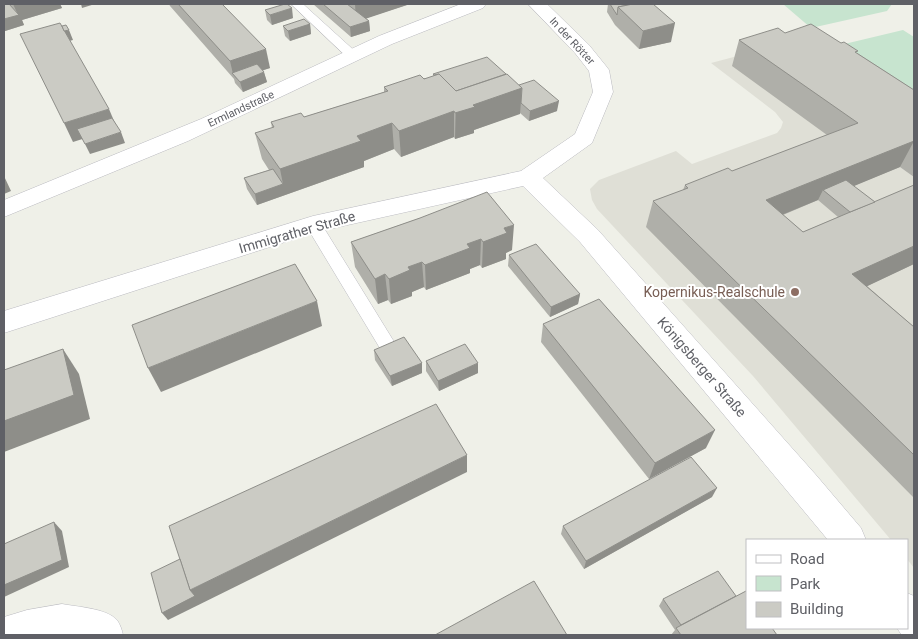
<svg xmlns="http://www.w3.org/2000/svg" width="918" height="639" font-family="Roboto,sans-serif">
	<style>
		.education { fill: #dfdfd6 }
		.green { fill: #c7e4cf }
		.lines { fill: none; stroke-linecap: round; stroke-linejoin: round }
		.lane-casing { stroke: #babac0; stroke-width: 1 }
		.street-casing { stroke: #babac0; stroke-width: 1 }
		.lane { fill: #fff; fill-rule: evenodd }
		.street { fill: #fff; fill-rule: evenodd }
		.wall { fill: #afafa9; fill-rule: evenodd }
		.shaded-wall { fill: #8e8e89 }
		.building { fill: #cbcbc4; stroke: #8e8e89 }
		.education-dot { fill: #8d6e63; stroke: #fff; stroke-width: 2 }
		.labels { text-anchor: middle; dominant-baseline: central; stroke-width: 4; stroke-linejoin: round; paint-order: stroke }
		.far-street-label { font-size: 11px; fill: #5f6066; stroke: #fff }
		.street-label { font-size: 14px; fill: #5f6066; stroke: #fff }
		.education-label { font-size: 14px; fill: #785e54; stroke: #fff; text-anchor: end }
	</style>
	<rect width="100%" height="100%" fill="#eff0e8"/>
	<path class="education" d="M795,41L914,109V568L907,559V540H891L753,376L597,209L592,200L590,189L599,180L676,151L692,164L777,133L781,128L783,122L775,112L711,63Z"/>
	<g class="green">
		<path d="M783,4H892L887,11L811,28Z"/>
		<path d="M903,30L914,37V95L836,46Z"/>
	</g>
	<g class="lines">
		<g class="lane-casing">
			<g id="lane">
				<path d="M291,4H303L357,53L359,56L357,59H349Z"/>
				<path d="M313,219L319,220L393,340L396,345L393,350L387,352L381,350L305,224L307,220Z"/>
			</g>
		</g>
		<g class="street-casing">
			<g id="street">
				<path d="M461,4H486L483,8L392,44L188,141L4,217V200L201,119L379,36Z"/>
				<path d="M528,4H547L589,45L606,66L609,70L613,92L592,143L543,178L598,230L816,475L861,528L866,540H828L580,242L523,186L316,232L4,333V311L313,216L521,171L575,134L593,92L589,71L575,53Z"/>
				<path d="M907,593L914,596V635L901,634L897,628H907Z"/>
				<path d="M62,604C77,607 106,608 117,620C120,624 122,630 123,635H4V617L27,610Z"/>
			</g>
		</g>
		<use href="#lane" class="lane"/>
		<use href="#street" class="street"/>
	</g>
	<g class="wall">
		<path d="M4,4H60L62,8L22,20L24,25L5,31L4,29Z"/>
		<path d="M169,4H222L270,68L263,70L267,82L243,92L235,83L234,79L170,6Z"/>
		<path d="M313,4H410L366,18L369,21L370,31L351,37Z"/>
		<path d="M608,4H653L671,42L639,49L615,25L607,12Z"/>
		<path d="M265,10L293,18L272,25L267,20Z"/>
		<path d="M310,24L311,34L290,41L285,36L283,26Z"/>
		<path d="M785,33L857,53L914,90V177L900,167L853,186L875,202L914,185V264L867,286L914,327V498L646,227L653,201L683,190L685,185L732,171L827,135L732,66L739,40ZM818,200L838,217L803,232L783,215Z"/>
		<path d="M433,74L519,85L557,111L529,121L520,113L474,130V133L455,139L454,137L401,157L394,149L364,161V167L257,205L247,189L244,178L269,170L262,159L255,133L272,128L271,122L304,117L384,92V87L422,78H428L433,76Z"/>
		<path d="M420,218L512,250L506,253V259L482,268L480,265L470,269V273L426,290L424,287L412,292V296L391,304L388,300L378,304L355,267L351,242Z"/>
		<path d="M509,255L580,294L578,304L550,317L508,266Z"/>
		<path d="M543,324L706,448L649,479L541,342Z"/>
		<path d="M374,350L422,363V373L392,386L375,360Z"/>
		<path d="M426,361L478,373L439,391L426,371Z"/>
		<path d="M712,497L584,569L561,534L563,526Z"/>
		<path d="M736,596L777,635H671L675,630L659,606L663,599Z"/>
	</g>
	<g class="shaded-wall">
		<path d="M13,4H60L62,8L22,20L24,25L5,31L4,28V19L18,15Z"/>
		<path d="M81,4H95L82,8Z"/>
		<path d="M355,4H410L356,22Z"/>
		<path d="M292,8L293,18L272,25L270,15Z"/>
		<path d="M369,21L370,31L351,37L350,27Z"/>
		<path d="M675,23L671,42L639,49L643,31Z"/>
		<path d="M310,24L311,34L290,41L288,31Z"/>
		<path d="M69,30L73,40L39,49L34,39Z"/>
		<path d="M266,49L270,68L237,79L233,74L230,61Z"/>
		<path d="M264,72L267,82L243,92L240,82Z"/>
		<path d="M522,88L520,114L474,130V133L455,139L456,98Z"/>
		<path d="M559,101L557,111L529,121L530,111Z"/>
		<path d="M109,109L117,128L73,142L64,123Z"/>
		<path d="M454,111V137L401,157L399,131Z"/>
		<path d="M392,123L394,149L364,161V167L257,205L255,194L283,184L280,169L357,136Z"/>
		<path d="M121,132L125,143L90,154L85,144Z"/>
		<path d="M914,141L900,167L830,196L823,190L818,200L755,226L766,200Z"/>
		<path d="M4,176L11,191L4,194Z"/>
		<path d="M514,225L512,250L506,253V259L482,268L483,242L504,228Z"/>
		<path d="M481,239L480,265L470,269V273L426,290L425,265L467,244Z"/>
		<path d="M914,246V264L838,300L852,274Z"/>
		<path d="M422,262L424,287L412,292V296L391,304L389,279L408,267Z"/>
		<path d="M385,274L388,300L378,304L375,279Z"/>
		<path d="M580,294L578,304L550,317L551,307Z"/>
		<path d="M317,301L322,326L161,392L148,368Z"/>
		<path d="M63,349L79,374L90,419L4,452V421Z"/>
		<path d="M422,363V373L392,386L390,376Z"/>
		<path d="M478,363V373L439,391L438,381Z"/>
		<path d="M715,430L706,448L649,479L655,463Z"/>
		<path d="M467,455V472L168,620L162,613L190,590Z"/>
		<path d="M717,488L712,497L584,569L586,561Z"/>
		<path d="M54,522L62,531L69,567L4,597V585Z"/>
	</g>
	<g class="building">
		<path d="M4,4H9L19,15L4,19Z"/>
		<path d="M178,4H222L266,49L230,61Z"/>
		<path d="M285,4H287L292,8L270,15L265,10Z"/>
		<path d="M323,4H347L369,21L350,27Z"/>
		<path d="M610,4H633L618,7L617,15Z"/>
		<path d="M633,4H653L675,23L643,31L618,7Z"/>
		<path d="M304,19L310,24L288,31L283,26Z"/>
		<path d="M60,23L109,109L64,123L20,34Z"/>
		<path d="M811,24L841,43L844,42L858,51L855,52L914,90V141L766,200L803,232L914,185V246L852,274L914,327V455L653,201L688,188L685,185L728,168L732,171L858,123L739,40L778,28L785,33Z"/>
		<path d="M66,25L69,30L64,31L62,26Z"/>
		<path d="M487,57L506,74L456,91L439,74L434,75L433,74Z"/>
		<path d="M257,64L264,72L240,82L232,73Z"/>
		<path d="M439,74L456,91L507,74L522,88L473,105L475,107L455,113L454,111L399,131L392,123L357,136L361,141L280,169L255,133L274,127L271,122L301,113L304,117L388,91L384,87L420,75L424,79Z"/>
		<path d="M534,80L559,101L530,111L521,103L522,88L519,85Z"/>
		<path d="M112,118L121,132L85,144L77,129Z"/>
		<path d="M273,169L283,184L255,194L244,178Z"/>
		<path d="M846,180L875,202L850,212L823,190Z"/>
		<path d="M487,192L514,225L504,228L507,233L483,242L481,239L467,244L470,248L425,265L422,262L408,267L410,270L389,279L385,274L375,279L351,242L420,218Z"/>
		<path d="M536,244L580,294L551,307L509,255Z"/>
		<path d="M295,264L317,301L148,368L132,325Z"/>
		<path d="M599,299L715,430L655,463L543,324Z"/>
		<path d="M404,337L422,363L390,376L374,350Z"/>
		<path d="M465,344L478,363L438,381L426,361Z"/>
		<path d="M63,349L74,395L4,421V370Z"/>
		<path d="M436,404L467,455L190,590L169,526Z"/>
		<path d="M691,457L717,488L586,561L563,526Z"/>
		<path d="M54,522L62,560L4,585V544Z"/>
		<path d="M180,559L190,590L195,596L162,613L151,573Z"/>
		<path d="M718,571L736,596L681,625L663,599Z"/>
		<path d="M534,581L567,635H435Z"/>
		<path d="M746,591L747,592V628H772L777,635H681L676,628Z"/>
	</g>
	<circle class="education-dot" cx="795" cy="292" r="5"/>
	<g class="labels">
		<g class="far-street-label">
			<text transform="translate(572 41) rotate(47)">In der Rötter</text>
			<text transform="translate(241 109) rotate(-25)">Ermlandstraße</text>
		</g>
		<g class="street-label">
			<text transform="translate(297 232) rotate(-16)">Immigrather Straße</text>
			<text transform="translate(702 367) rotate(49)">Königsberger Straße</text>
		</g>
		<g class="education-label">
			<text x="785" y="292">Kopernikus-Realschule</text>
		</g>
	</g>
	<rect width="918" height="639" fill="none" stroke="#5f6066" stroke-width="10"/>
	<rect x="746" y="539" width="162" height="90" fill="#ffffff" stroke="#bfbfc2"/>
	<rect x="756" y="555" width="25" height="8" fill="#ffffff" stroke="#bfbfc2"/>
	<text x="790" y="564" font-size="15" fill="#5f6066">Road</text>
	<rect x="756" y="576" width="25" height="15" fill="#c7e4cf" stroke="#bfbfc2"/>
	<text x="790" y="589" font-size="15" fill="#5f6066">Park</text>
	<rect x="756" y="602" width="25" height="15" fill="#cbcbc4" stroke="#bfbfc2"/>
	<text x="790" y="614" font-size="15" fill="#5f6066">Building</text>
</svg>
